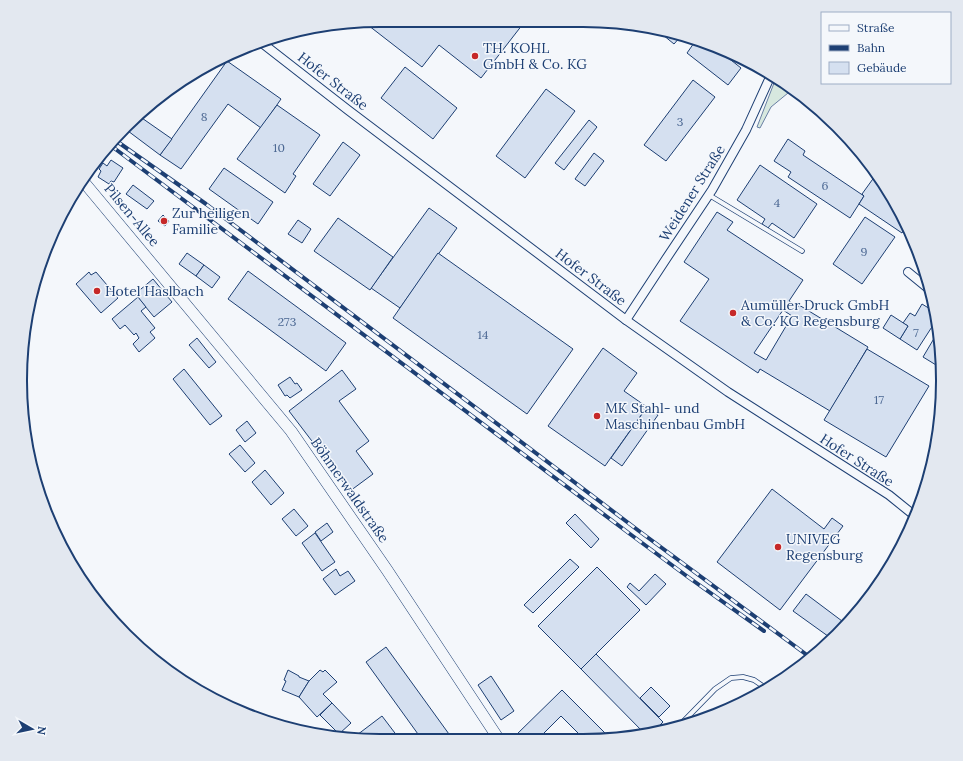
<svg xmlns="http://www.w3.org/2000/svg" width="963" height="761" font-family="Lora,serif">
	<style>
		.green { fill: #d7e8df; stroke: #687fa3 }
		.building { fill: #d5e0f0; stroke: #1d3f73; fill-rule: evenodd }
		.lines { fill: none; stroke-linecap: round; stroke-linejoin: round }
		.lane-casing { stroke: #1d3f73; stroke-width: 5.5 }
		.street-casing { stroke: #1d3f73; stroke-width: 10 }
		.secondary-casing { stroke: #1d3f73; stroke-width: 12 }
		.lane { stroke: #f4f7fb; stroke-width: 4 }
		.street { stroke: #f4f7fb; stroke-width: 8 }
		.secondary { stroke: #f4f7fb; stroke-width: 11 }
		.rail-casing { stroke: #1d3f73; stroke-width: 4 }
		.rail { stroke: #f4f7fb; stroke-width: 2.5; stroke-dasharray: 8; stroke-linecap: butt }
		.poi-dot { fill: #c62828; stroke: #f4f7fb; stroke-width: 1.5 }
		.labels { text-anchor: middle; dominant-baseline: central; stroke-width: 3; stroke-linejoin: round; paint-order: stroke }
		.number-label { font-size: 12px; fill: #4b6792 }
		.poi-label { font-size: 14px; fill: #1d3f73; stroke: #f4f7fb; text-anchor: start }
		.street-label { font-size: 14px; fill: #1d3f73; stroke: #f4f7fb }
		.rim { fill: none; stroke: #1d3f73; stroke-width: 2 }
	</style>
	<rect width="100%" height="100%" fill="#f4f7fb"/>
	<path class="green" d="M776,78L784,83L783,85L788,93L771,107L760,128L757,127Z"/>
	<g class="building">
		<path d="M380,20H526L481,78L439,45L422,67L364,22Z"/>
		<path d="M665,32L681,36L674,44L663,35Z"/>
		<path d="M685,37L699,39L712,45L741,68L728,85L687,53L694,43Z"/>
		<path d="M227,61L281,99L261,128L228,104L181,169L160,155Z"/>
		<path d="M405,67L457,108L433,139L381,98Z"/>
		<path d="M693,80L715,97L666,161L644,145Z"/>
		<path d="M546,89L575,111L525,178L496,156Z"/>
		<path d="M277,105L320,135L293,174L296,176L285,193L237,159Z"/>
		<path d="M139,116L172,139L160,155L124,128L126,125Z"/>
		<path d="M589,120L597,127L564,170L555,163Z"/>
		<path d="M788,139L805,151L803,155L864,196L850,218L788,177L791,172L774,161Z"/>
		<path d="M343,142L360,155L330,196L313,184Z"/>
		<path d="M594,153L604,161L585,186L575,179Z"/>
		<path d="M111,160L123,168L114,182L111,181L109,184L98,177L101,171L99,169L103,163L107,166Z"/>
		<path d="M760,165L817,204L794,238L772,223L768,228L762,224L765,219L737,200Z"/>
		<path d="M224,168L273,202L258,224L209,189Z"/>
		<path d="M875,176L895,200L906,226L902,233L859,204L864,196L862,194Z"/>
		<path d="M133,185L154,201L147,209L126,194Z"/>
		<path d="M429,208L457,228L400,308L371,288Z"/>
		<path d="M717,212L733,222L727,230L803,280L789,301L798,307L799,305L868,347L830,411L760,369L758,373L680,321L709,279L684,262ZM783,310L792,316L766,360L754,353Z"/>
		<path d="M163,215L169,221L165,226L158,221Z"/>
		<path d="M865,217L895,237L862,284L833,264Z"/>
		<path d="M338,218L393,257L370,290L314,251Z"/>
		<path d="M298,220L311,229L302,243L288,234Z"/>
		<path d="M187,253L204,265L196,276L179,264Z"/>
		<path d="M438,253L573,349L527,414L393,318Z"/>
		<path d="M204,265L220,277L212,288L196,276Z"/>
		<path d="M248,271L346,343L326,371L228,299Z"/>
		<path d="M89,272L91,275L96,272L118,298L101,313L76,284Z"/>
		<path d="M153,279L172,302L154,317L135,294Z"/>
		<path d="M138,297L146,307L141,311L155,328L150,332L155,338L139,352L133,344L139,338L136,333L134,335L125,325L120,329L112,319Z"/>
		<path d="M922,304L935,312L937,319L917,350L900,339L908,326L903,323L910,313L915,316Z"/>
		<path d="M891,315L908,326L900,339L883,328Z"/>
		<path d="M939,330L940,334L941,368L923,357Z"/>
		<path d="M197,338L216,362L209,368L189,345Z"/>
		<path d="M603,348L637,373L624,391L647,407L605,466L548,426Z"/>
		<path d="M867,349L929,386L886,457L824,420Z"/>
		<path d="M184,369L222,416L210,425L173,379Z"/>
		<path d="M342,370L356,389L339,401L369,441L356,451L373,474L350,491L289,411Z"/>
		<path d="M290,377L295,384L297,383L302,390L290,398L287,395L285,396L278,385Z"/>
		<path d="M647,407L658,415L622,466L611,458Z"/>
		<path d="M247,421L256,433L245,442L236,430Z"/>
		<path d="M240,445L255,463L245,472L229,454Z"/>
		<path d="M265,470L284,493L271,505L252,482Z"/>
		<path d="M772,489L824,529L832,518L843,526L780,610L717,562Z"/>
		<path d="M294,509L308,526L296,536L282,519Z"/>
		<path d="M575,514L599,539L591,548L566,523Z"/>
		<path d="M327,523L333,532L321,541L315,532Z"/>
		<path d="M315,533L335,562L322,571L302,543Z"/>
		<path d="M570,559L579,567L533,613L524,605Z"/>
		<path d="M597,567L640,610L581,669L538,626Z"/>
		<path d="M336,569L340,576L348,571L355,581L335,595L323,579Z"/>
		<path d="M655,574L666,584L646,605L627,587L630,583L639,591Z"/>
		<path d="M806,594L846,624L832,639L793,611Z"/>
		<path d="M386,647L454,741H423L366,662Z"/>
		<path d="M596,654L663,722L652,733L645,734L581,669Z"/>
		<path d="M288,670L299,676V677L309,681L299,697L282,690L286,681L284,680Z"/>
		<path d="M320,670L323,672L325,670L337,682L323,694L332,703L317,717L299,697L309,681Z"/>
		<path d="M491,676L514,711L501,720L478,685Z"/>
		<path d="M651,687L670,706L659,717L640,698Z"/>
		<path d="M562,690L611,739L585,740L561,716L537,740L519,741L515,736Z"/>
		<path d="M332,703L351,723L339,734L320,715Z"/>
		<path d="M382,716L401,741H380L353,738Z"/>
	</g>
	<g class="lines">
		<g class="lane-casing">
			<g id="lane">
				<path d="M737,57L747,64L749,62"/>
				<path d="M709,195L802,251"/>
				<path d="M676,729L715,689L731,678L743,677L754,680L767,689"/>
			</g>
		</g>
		<g class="street-casing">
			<g id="street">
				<path d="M262,43L348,110L626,320L728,392L889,495L915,516"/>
				<path d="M908,272L930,290"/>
				<path d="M626,320L666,259L712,190L746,130L771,75"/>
			</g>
		</g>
		<g class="secondary-casing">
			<path id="secondary" d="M83,181L291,431L387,570L500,741"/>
		</g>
		<use href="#lane" class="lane"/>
		<use href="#street" class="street"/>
		<use href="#secondary" class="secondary"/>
		<g class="rail-casing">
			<g id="rail">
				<path d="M115,140L206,204L639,531L811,658"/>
				<path d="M110,145L630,534L688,577L764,631"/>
			</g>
		</g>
		<use href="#rail" class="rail"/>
	</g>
	<g class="poi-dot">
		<circle cx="475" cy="56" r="4"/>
		<circle cx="164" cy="221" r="4"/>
		<circle cx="97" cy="291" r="4"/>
		<circle cx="733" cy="313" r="4"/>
		<circle cx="597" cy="416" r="4"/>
		<circle cx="778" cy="547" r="4"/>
	</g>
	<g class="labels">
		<g class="number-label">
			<text x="204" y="116">8</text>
			<text x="680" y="121">3</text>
			<text x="279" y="147">10</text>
			<text x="825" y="185">6</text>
			<text x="777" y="202">4</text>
			<text x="864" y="251">9</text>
			<text x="287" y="321">273</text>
			<text x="916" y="332">7</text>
			<text x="483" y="334">14</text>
			<text x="879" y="399">17</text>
		</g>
		<g class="poi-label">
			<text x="483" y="48">TH. KOHL<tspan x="483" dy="16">GmbH &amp; Co. KG</tspan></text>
			<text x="172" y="213">Zur heiligen<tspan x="172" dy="16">Familie</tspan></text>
			<text x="105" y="291">Hotel Haslbach</text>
			<text x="741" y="305">Aumüller Druck GmbH<tspan x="741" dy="16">&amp; Co. KG Regensburg</tspan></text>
			<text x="605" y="408">MK Stahl- und<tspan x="605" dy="16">Maschinenbau GmbH</tspan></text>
			<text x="786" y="539">UNIVEG<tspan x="786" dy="16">Regensburg</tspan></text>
		</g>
		<g class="street-label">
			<text transform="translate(333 81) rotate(38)">Hofer Straße</text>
			<text transform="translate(692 193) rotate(-58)">Weidener Straße</text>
			<text transform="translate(132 215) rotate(50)">Pilsen-Allee</text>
			<text transform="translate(591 277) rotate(37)">Hofer Straße</text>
			<text transform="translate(857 460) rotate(33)">Hofer Straße</text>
			<text transform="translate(350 490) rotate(55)">Böhmerwaldstraße</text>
		</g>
	</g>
	<path d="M0 0H963V761H0ZM380 27H583A353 353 0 0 1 936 380V381A353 353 0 0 1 583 734H380A353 353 0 0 1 27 381V380A353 353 0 0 1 380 27Z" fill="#e3e8f0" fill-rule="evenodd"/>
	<path class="rim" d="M380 27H583A353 353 0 0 1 936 380V381A353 353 0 0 1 583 734H380A353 353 0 0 1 27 381V380A353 353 0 0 1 380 27Z"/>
	<rect x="821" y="12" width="130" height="72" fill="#f4f7fb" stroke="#9eadc5"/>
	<rect x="829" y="25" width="20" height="6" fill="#f4f7fb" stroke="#9eadc5"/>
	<text x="857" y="32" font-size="12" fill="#1d3f73">Straße</text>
	<rect x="829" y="45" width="20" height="6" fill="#1d3f73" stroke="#9eadc5"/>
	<text x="857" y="52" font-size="12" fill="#1d3f73">Bahn</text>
	<rect x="829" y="62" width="20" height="12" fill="#d5e0f0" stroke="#9eadc5"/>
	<text x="857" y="72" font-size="12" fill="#1d3f73">Gebäude</text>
	<g transform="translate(32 729) rotate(99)" stroke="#f4f7fb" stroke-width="3" paint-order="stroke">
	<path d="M0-3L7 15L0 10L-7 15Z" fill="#1d3f73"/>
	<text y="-6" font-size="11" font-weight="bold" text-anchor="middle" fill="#1d3f73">N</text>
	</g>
</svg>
